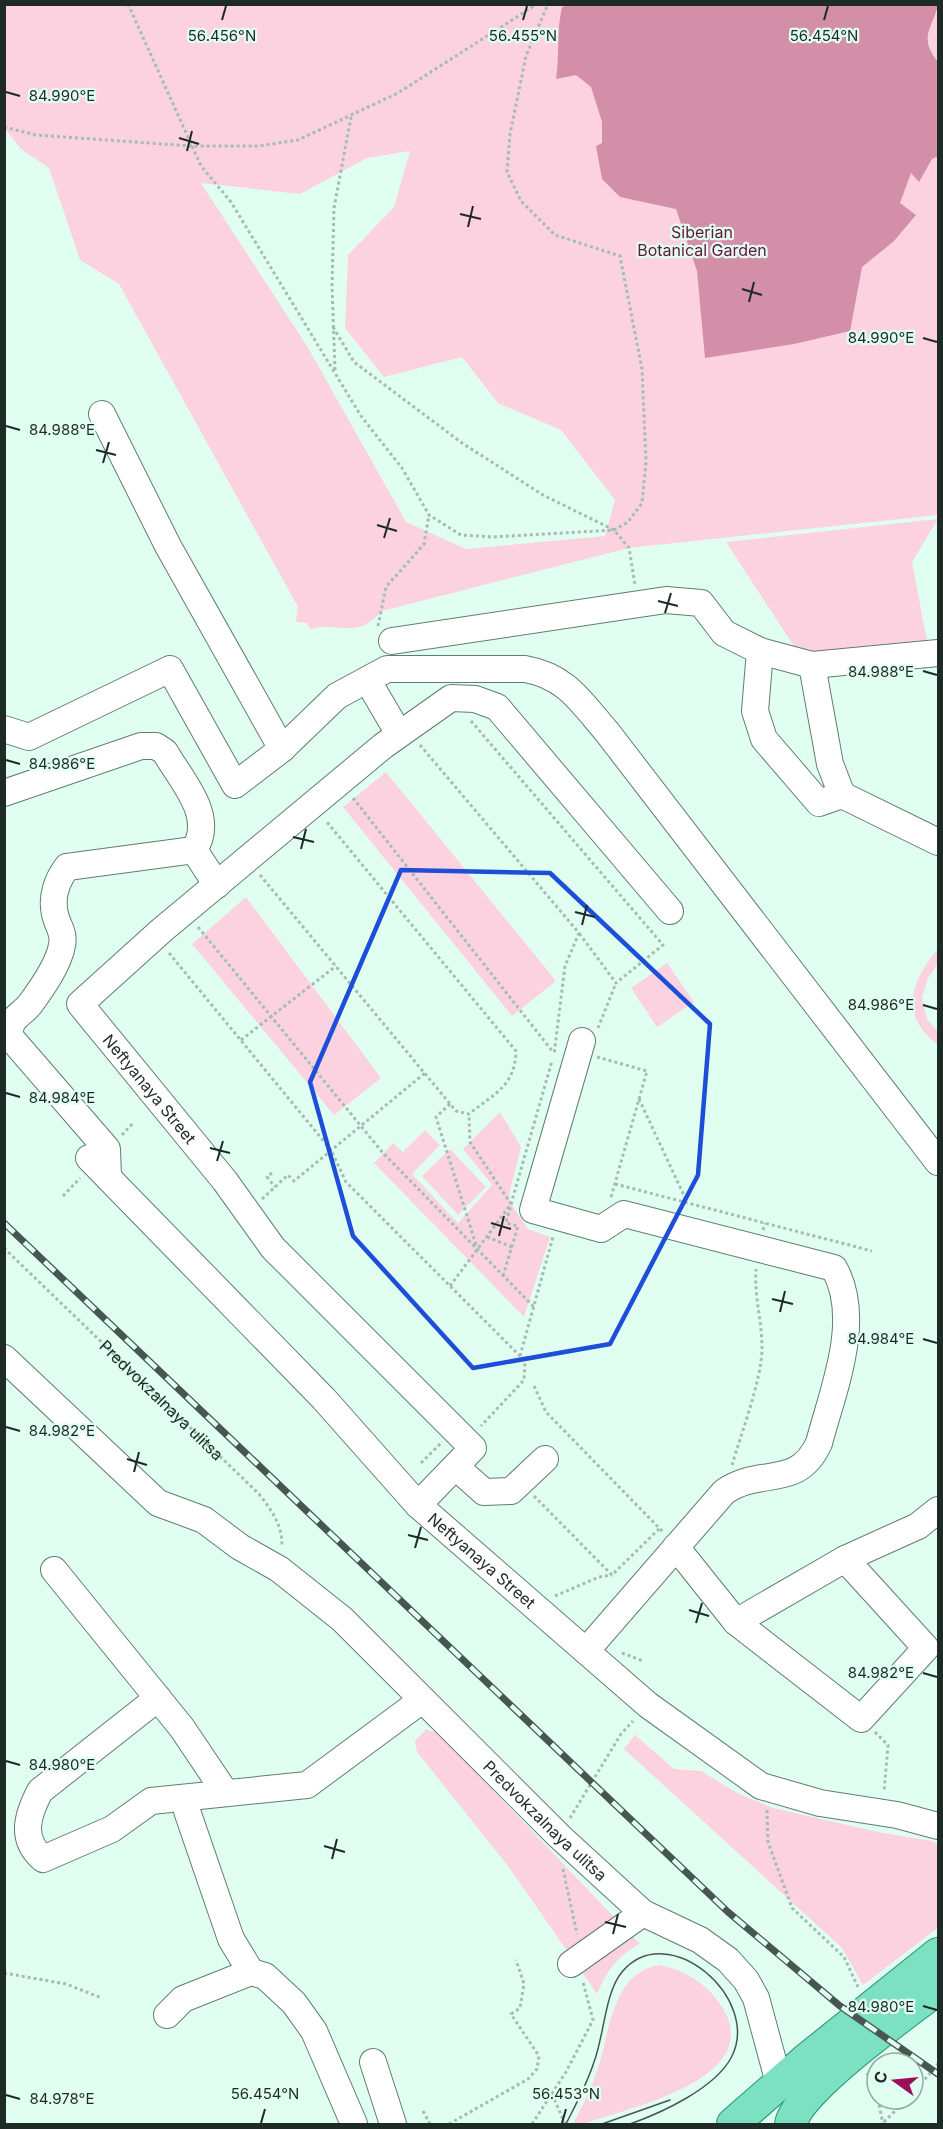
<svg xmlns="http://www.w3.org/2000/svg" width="943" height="2129" font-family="Inter,sans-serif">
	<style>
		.green { fill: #fcd2e1; fill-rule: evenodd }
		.water { fill: #d38ea8 }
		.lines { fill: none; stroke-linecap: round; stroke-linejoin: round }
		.minor-casing { stroke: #617d71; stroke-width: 28 }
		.major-casing { stroke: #239370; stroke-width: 34 }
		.path { stroke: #a4bdb2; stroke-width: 3; stroke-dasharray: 3 3; stroke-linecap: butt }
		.minor { stroke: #fff; stroke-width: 26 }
		.major { stroke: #7ce0c2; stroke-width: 32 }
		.tram { stroke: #475750; stroke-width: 1.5 }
		.rail-casing { stroke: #475750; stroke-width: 7 }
		.rail { stroke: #e0fff1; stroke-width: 4.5; stroke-dasharray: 14; stroke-linecap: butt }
		.marked { fill: none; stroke: #1d4ed8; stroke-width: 4.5; stroke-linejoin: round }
		.ticks { fill: none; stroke: #1e2a25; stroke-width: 2 }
		.labels { text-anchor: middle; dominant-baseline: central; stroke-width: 4.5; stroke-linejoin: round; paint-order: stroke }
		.park-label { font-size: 16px; fill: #65143c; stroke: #e0fff1 }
		.street-label { font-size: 16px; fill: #1e2a25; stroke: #e0fff1 }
		.ticks-label { font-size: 15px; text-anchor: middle; fill: #1e2a25; stroke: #e0fff1; stroke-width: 4.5; stroke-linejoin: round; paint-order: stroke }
	</style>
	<rect width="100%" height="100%" fill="#e0fff1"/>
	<g class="green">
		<path d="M4,5H938V515L629,548L382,611C355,641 341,621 310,629L307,623L296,622L298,607L119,284L80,260L49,168L21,149L5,129ZM410,151L394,207L348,255L345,328L384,377L462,357L498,403L561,430L615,500L605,536L466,549L406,522L307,346L201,183L300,194L367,158Z"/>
		<path d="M938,519L912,562L928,646L799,654L726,542Z"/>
		<path d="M386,772L556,981L512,1016L343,807Z"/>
		<path d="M246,897L381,1078L334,1115L192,944Z"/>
		<path d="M938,949V964L928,978L922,997L927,1019L938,1032V1045C899,1015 910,982 938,949Z"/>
		<path d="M667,963L694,1002L657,1027L631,988Z"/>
		<path d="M500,1112L521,1147L509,1195L511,1204L528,1229L550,1237L524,1317L374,1163L393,1143L403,1152L425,1130L440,1145L412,1174L458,1223L492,1185L463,1149Z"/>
		<path d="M450,1149L486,1187L458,1215L422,1176Z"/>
		<path d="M426,1729L438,1733L640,1944C617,1956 607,1971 597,1994L508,1866L417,1752L415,1741Z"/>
		<path d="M635,1735L674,1769L701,1771L739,1794L773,1808L878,1832L932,1841L938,1845V1928L863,1985L842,1948L624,1749Z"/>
		<path d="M659,1965C684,1969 709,1985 722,2007C768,2079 626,2109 582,2124H573C581,2108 590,2091 596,2074C610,2037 609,1974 659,1965Z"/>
	</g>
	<path class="water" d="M569,5H938C932,29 918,37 938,62V156L932,159L919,182L911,173L900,203L916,215L894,241L862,267L850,331L794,344L705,358L697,271L676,209L620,197L602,179L596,146L602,143V122L591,87L576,75L556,79C560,52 556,34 562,7Z"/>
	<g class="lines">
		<g class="minor-casing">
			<g id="minor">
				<path d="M102,414L168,546L282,749"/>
				<path d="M392,641L666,600L701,603L724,633L760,651L755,711L764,739L819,803L842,795"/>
				<path d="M760,651L812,665L938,653"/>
				<path d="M812,665L830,764L842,795L938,842"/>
				<path d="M368,681L399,734"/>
				<path d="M4,729L29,737L170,669L235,785L282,749L337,696L387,669H525C566,676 581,702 607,732L938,1162"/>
				<path d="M4,793L141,746H156L165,752C182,782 216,816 194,850"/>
				<path id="s2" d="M670,911L497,707L475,699L451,698L383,746L162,930L80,1004L225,1181L273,1248L473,1448L418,1505L648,1705L761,1786L820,1803L897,1815L938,1826"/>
				<path d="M4,1030L107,1149L108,1177"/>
				<path d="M10,1035C9,1016 22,1016 31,1003C42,988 59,964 62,945C65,933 57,925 55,914C51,897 57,880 67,867L194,850L217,885"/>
				<path d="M582,1041L533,1210L601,1229L624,1214L834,1268C863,1319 833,1390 819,1443C797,1491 760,1466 724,1492L586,1651"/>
				<path d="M89,1158L324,1399L418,1505"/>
				<path id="s3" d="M4,1358L158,1503L204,1520L240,1547L279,1569L342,1619L559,1836L643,1913L700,1940L728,1960L746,1980L756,1998L779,2083"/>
				<path d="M456,1467L484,1492L511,1491L545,1459"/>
				<path d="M676,1547L736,1622L845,1559L918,1526L938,1510"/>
				<path d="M54,1570L182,1728L225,1792"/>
				<path d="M736,1622L861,1719L926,1648L845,1559"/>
				<path d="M158,1698L40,1791C27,1816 20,1839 43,1859L112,1829L151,1801L307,1785L422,1700"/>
				<path d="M187,1811L231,1939L251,1972"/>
				<path d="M571,1964L643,1913"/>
				<path d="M167,2015L183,1999L251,1972L265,1976L294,2003L314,2031L354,2124"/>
				<path d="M373,2062L393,2124"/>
			</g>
		</g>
		<g class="major-casing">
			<g id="major">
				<path d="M733,2124L807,2059L938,1954"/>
				<path d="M791,2124C797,2089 907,2013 938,1988"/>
			</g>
		</g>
		<g class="path">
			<path d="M128,4L201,166L231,202L361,416L402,468L429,515L461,535L493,537L614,530L628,522L642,503L646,462L642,369L620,256L555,235L521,201L507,172L510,134L526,56L548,4"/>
			<path d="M4,127L36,135L191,146H259L298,140L398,93L537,4"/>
			<path d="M333,327L354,362L462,443L543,495L614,530L629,548L635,585"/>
			<path d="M335,370L332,286L334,208L351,117"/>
			<path d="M378,626L386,587L424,544L429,515"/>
			<path d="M471,721L663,945L616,983L579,933"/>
			<path d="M420,745L579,933L565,966L554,1055"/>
			<path d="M353,798L553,1052"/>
			<path d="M260,875L456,1111L469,1114C495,1093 515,1086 516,1051L326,821"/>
			<path d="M198,927L383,1153L534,1307"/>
			<path d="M169,953L331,1150L346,1182L525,1361L524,1380L481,1426"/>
			<path d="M598,1028L616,983"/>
			<path d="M241,1040L336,966"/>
			<path d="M597,1057L647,1071L611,1197"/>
			<path d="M639,1099L687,1202"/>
			<path d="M450,1104L436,1117L477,1248"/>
			<path d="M122,1135L133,1123"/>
			<path d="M272,1173L267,1177L275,1187"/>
			<path d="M615,1184L872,1251"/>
			<path d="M63,1196L80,1178"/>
			<path d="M262,1199L288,1175L294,1181L425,1073"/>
			<path d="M763,1230L765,1223"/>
			<path d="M487,1237L512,1247"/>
			<path id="s1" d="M4,1248L259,1494C272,1511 282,1524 282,1546"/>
			<path d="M503,1276L518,1226L506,1223L511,1204L552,1061"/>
			<path d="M450,1286L511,1204L470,1142L469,1114"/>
			<path d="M520,1356L553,1237"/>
			<path d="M534,1386L546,1412L663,1532"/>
			<path d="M421,1463L441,1443"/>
			<path d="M732,1465C741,1434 762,1379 762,1348C762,1321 754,1296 756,1269"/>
			<path d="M534,1496L612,1575L660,1528"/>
			<path d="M555,1596L599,1577L612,1575"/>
			<path d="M622,1653L643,1661"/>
			<path d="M875,1732L888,1745L884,1792"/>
			<path d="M767,1810L768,1842L792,1908L844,1957L858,1987"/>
			<path d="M570,1818L621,1734L633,1721"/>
			<path d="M563,1869L577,1934"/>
			<path d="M4,1973L66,1984L102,1998"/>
			<path d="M867,2073L877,2093"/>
			<path d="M913,2093L938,2064"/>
			<path d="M552,2094L565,2124"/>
			<path d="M878,2099L883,2124"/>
			<path d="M423,2111L430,2124"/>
			<path d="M884,2122L907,2099"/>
			<path d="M449,2124L528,2079L537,2069L539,2056L511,2014L520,2008L524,1984L516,1960"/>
			<path d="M532,2124L566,2072L593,2020L583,1982"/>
		</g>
		<use href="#minor" class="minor"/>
		<use href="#major" class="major"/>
		<g class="tram">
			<path d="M566,2124C576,2104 587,2084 594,2062C604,2036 605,1992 622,1972C668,1917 763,1999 731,2058C714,2089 661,2113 630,2124"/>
			<path d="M602,2124L670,2100"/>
		</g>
		<g class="rail-casing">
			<path id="rail" d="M4,1223L728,1912L840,2006L938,2074"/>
		</g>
		<use href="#rail" class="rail"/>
	</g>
	<path class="marked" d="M401,870L550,873L710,1024L698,1175L610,1344L473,1368L353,1236L310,1082Z"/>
	<path class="ticks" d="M222,20L226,6M523,20L527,6M824,20L828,6M6,92L20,96M179,138L199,144M187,151L192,131M460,214L481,219M468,227L473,206M742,289L762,295M749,302L754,282M923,338L937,342M6,426L20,430M96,450L116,455M103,463L109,442M377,525L397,531M384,538L390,518M658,601L678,606M665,613L671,593M923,671L937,675M6,760L20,764M293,837L314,842M301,849L306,829M575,912L595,917M582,925L587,905M923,1005L937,1009M6,1093L20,1097M210,1148L230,1153M217,1161L223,1141M491,1223L511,1229M499,1236L504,1216M772,1299L793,1304M780,1312L785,1291M923,1339L937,1343M6,1427L20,1431M127,1459L147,1465M134,1472L139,1452M408,1535L428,1540M415,1548L421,1527M689,1610L709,1616M696,1623L702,1603M923,1673L937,1677M6,1761L20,1765M324,1846L345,1852M332,1859L337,1839M605,1922L626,1927M613,1934L618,1914M923,2006L937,2010M6,2095L20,2099M261,2123L265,2109M562,2123L566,2109"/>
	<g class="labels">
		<g class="park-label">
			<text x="702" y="232">Siberian<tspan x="702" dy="18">Botanical Garden</tspan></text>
		</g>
		<g class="street-label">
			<text stroke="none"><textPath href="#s2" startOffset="906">Neftyanaya Street</textPath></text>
			<text stroke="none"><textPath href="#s1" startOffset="219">Predvokzalnaya ulitsa</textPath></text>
			<text stroke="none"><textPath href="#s2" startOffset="1554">Neftyanaya Street</textPath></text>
			<text stroke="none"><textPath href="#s3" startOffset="717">Predvokzalnaya ulitsa</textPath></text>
		</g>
	</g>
	<g class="ticks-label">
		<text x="523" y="41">56.455°N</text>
		<text x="222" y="41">56.456°N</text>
		<text x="824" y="41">56.454°N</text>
		<text x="62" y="101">84.990°E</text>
		<text x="881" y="343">84.990°E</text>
		<text x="62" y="435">84.988°E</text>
		<text x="881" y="677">84.988°E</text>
		<text x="62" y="769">84.986°E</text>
		<text x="881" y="1010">84.986°E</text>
		<text x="62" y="1103">84.984°E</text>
		<text x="881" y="1344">84.984°E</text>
		<text x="62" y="1436">84.982°E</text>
		<text x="881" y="1678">84.982°E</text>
		<text x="62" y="1770">84.980°E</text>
		<text x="881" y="2012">84.980°E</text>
		<text x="265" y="2099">56.454°N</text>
		<text x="566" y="2099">56.453°N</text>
		<text x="62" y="2104">84.978°E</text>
	</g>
	<rect width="943" height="2129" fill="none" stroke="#1e2a25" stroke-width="12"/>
	<g transform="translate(895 2081) rotate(285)"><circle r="28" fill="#e0fff1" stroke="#92aa9f" stroke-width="1.5"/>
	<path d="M0-4.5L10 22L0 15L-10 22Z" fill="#9c0e5c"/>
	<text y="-9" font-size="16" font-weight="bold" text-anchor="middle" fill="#1e2a25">С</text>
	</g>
</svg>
